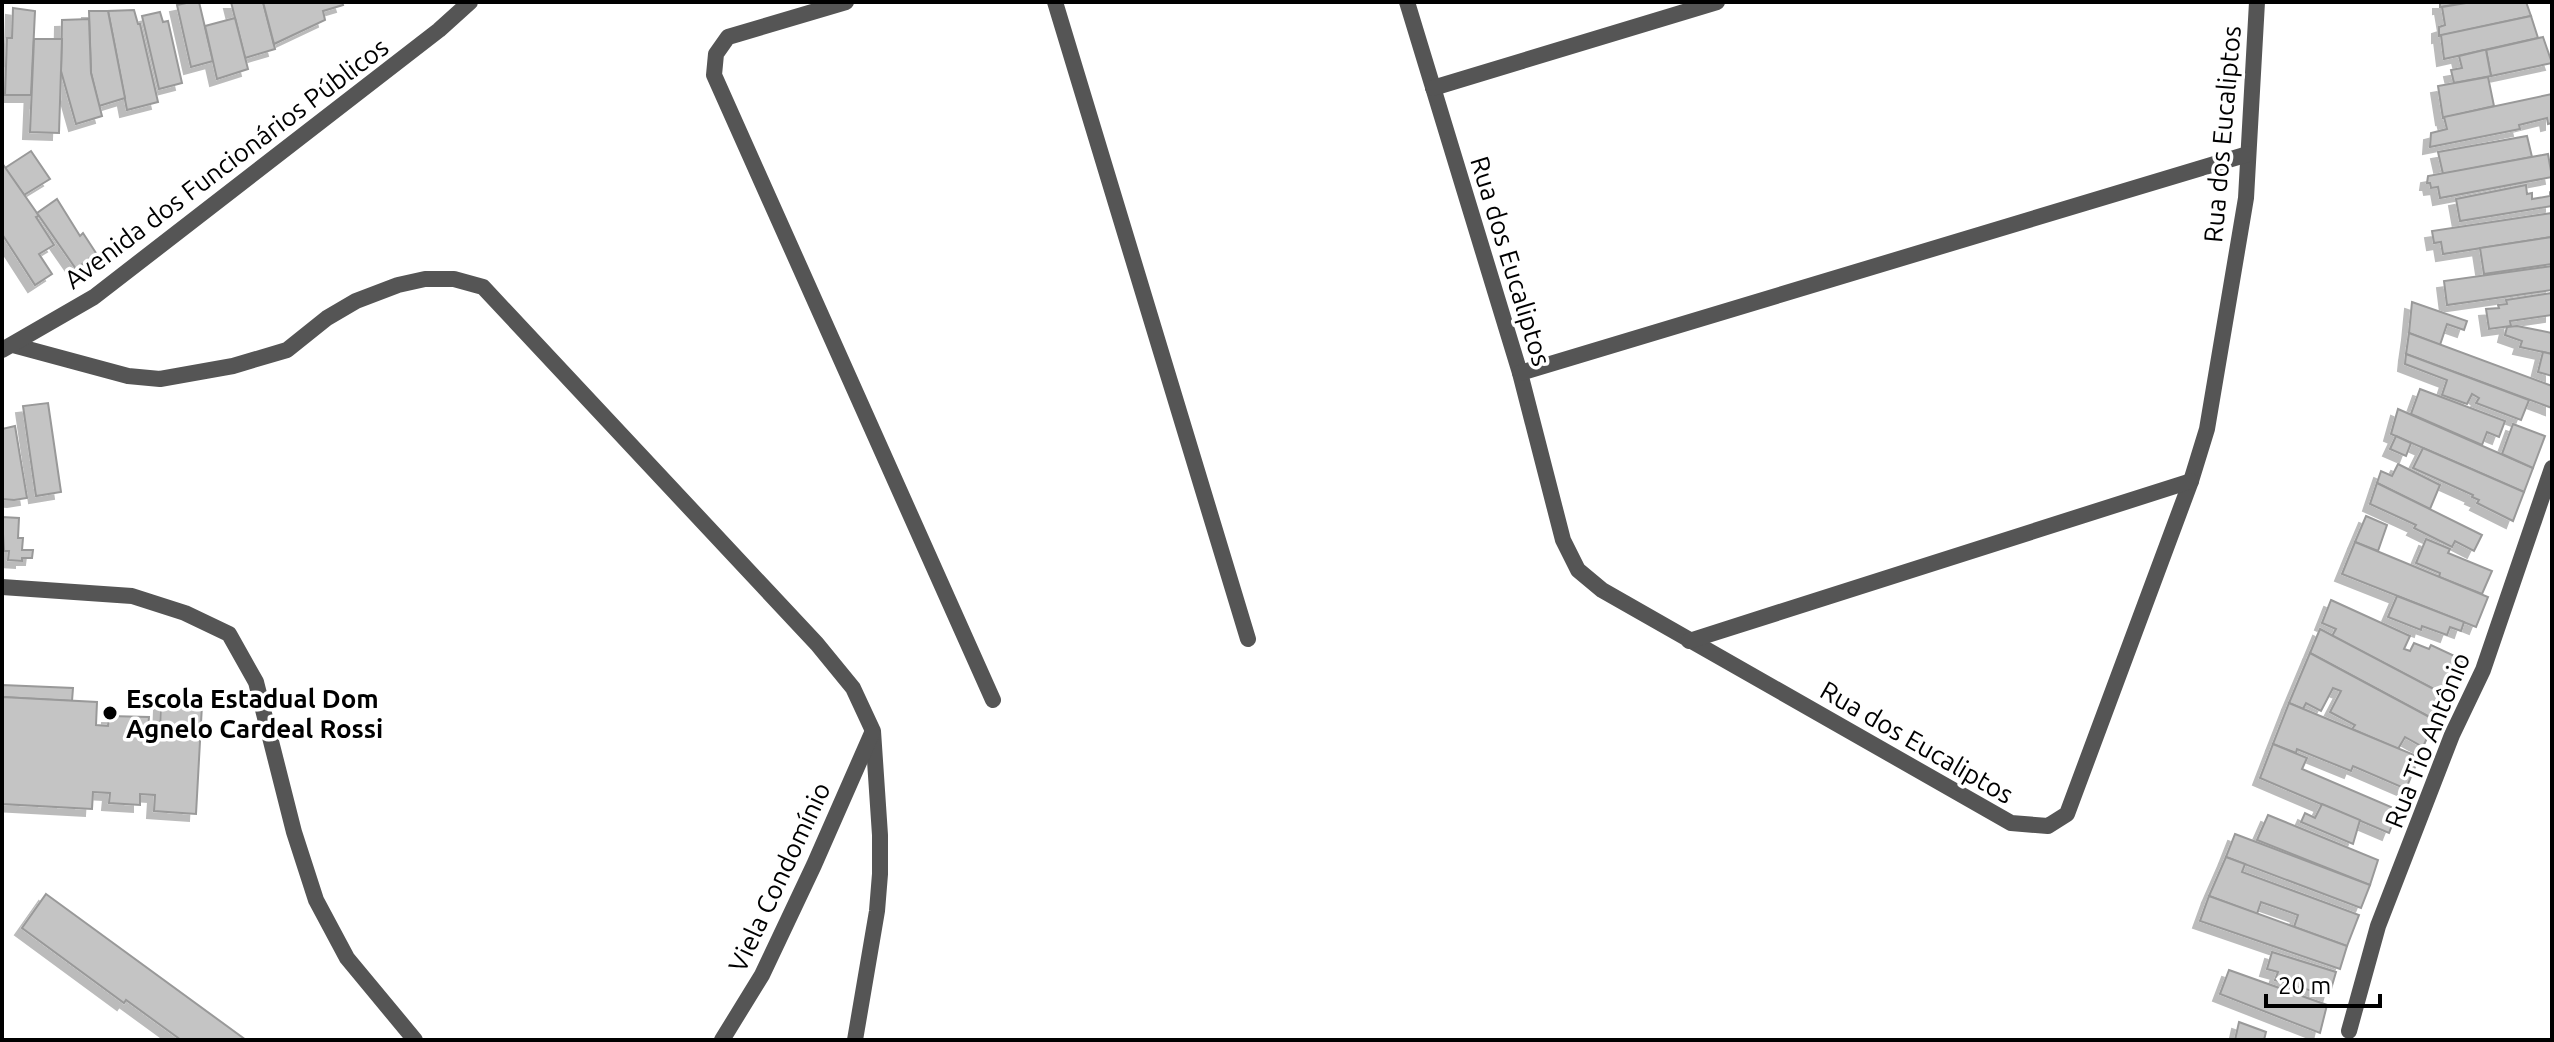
<svg xmlns="http://www.w3.org/2000/svg" width="2554" height="1042" font-family="Ubuntu,sans-serif">
	<style>
		.building { fill: #c4c4c4; stroke: #999; stroke-width: 2; filter: url(#shadow) }
		.lines { fill: none; stroke-linecap: round; stroke-linejoin: round }
		.minor { stroke: #555; stroke-width: 16 }
		.tertiary { stroke: #555; stroke-width: 16 }
		.poi-dot { fill: #000; stroke: #fff; stroke-width: 3 }
		.labels { text-anchor: middle; dominant-baseline: central; stroke-width: 7; stroke-linejoin: round; paint-order: stroke }
		.street-label { font-size: 26px; fill: #000; stroke: #fff }
		.poi-label { font-size: 26px; font-weight: bold; fill: #000; stroke: #fff; text-anchor: start }
	</style>
	<defs>
		<filter id="shadow"><feDropShadow dx="-7" dy="7" stdDeviation="0" flood-color="#0004"/></filter>
	</defs>
	<rect width="100%" height="100%" fill="#fff"/>
	<g class="building">
		<path d="M191,2H199L213,61L191,67L177,5Z"/>
		<path d="M231,2H263L275,49L245,58Z"/>
		<path d="M263,2H342L343,5L323,11L325,20L274,44Z"/>
		<path d="M2440,2H2472L2440,7Z"/>
		<path d="M2472,2H2526L2531,16L2439,36V27L2445,25L2442,7Z"/>
		<path d="M13,8L35,11L31,95H5L7,38H12Z"/>
		<path d="M134,10L138,24H140L158,102L127,110L108,11Z"/>
		<path d="M89,11H108L125,98L99,106L91,73Z"/>
		<path d="M160,12L163,22L168,21L182,83L159,89L142,16Z"/>
		<path d="M2531,16L2538,38L2444,59L2441,35Z"/>
		<path d="M235,18L248,69L217,79L205,26Z"/>
		<path d="M89,19L91,73L102,116L76,124L61,71L62,20Z"/>
		<path d="M2543,37L2552,63L2491,76L2486,50Z"/>
		<path d="M34,39H62L59,133L30,132Z"/>
		<path d="M2484,50H2486L2491,76L2454,83L2451,70L2462,68L2459,56Z"/>
		<path d="M2488,77L2494,106L2443,118L2438,86Z"/>
		<path d="M2552,94V123L2548,124L2547,118L2519,125L2520,129L2430,147L2431,133L2447,129L2444,117Z"/>
		<path d="M2527,136L2532,157L2443,174L2438,152Z"/>
		<path d="M31,151L50,179L24,195L5,168Z"/>
		<path d="M2548,154L2552,177L2440,198L2438,187L2431,188L2430,183H2427L2428,176Z"/>
		<path d="M2,163L39,216L36,217L54,245L39,254L52,274L35,285L2,234Z"/>
		<path d="M2526,185L2527,194L2532,193V199L2550,196V192L2552,191V206L2460,221L2456,199Z"/>
		<path d="M57,199L80,236L83,233L96,253L76,269L37,213Z"/>
		<path d="M2552,213V237L2443,254L2441,242L2434,243L2432,231Z"/>
		<path d="M2552,237V264L2484,274L2480,248Z"/>
		<path d="M2552,266V290L2447,305L2444,281Z"/>
		<path d="M2552,293V315L2510,321L2511,326L2489,329L2486,309L2499,308L2498,305L2507,304L2506,300Z"/>
		<path d="M2412,302L2467,321L2464,330L2447,324L2440,345L2409,333Z"/>
		<path d="M2517,326L2552,333V354L2520,347L2522,341L2505,335L2507,327Z"/>
		<path d="M2409,333L2552,386V408L2406,354Z"/>
		<path d="M2543,352L2552,354V376L2538,372Z"/>
		<path d="M2406,354L2529,400L2521,420L2476,403L2479,398L2472,394L2467,404L2442,395L2447,380L2405,364Z"/>
		<path d="M2420,389L2505,421L2499,437L2487,432L2482,445L2411,414Z"/>
		<path d="M48,403L61,492L36,496L23,406Z"/>
		<path d="M2398,409L2533,468L2524,492L2391,434Z"/>
		<path d="M2513,424L2545,436L2533,468L2502,454Z"/>
		<path d="M15,426L27,498L14,500L2,499V429Z"/>
		<path d="M2396,436L2411,443L2406,456L2390,449Z"/>
		<path d="M2423,448L2524,492L2513,521L2477,503L2479,500L2472,497L2473,495L2413,468Z"/>
		<path d="M2398,464L2440,485L2430,509L2377,483L2381,471L2392,476Z"/>
		<path d="M2377,483L2482,535L2474,551L2455,541L2452,547L2414,528L2416,525L2370,504Z"/>
		<path d="M2366,516L2387,525L2378,551L2355,542Z"/>
		<path d="M2,517L19,518L18,538H23L22,550H33L32,558H22V561L8,560L9,551H4Z"/>
		<path d="M2426,539L2450,549L2448,553L2492,571L2482,594L2439,577L2440,573L2416,563Z"/>
		<path d="M2355,542L2488,597L2476,627L2342,574Z"/>
		<path d="M2397,596L2464,622L2461,631L2450,627L2447,635L2422,626L2421,630L2388,617Z"/>
		<path d="M2331,600L2410,636L2404,649L2410,651L2414,643L2429,649L2431,645L2463,660L2445,695L2332,636L2336,629L2322,623Z"/>
		<path d="M2320,629L2445,695L2435,720L2310,653Z"/>
		<path d="M2310,653L2435,720L2423,747L2405,737L2398,749L2352,729L2355,725L2330,712L2341,691L2333,688L2321,711L2306,703L2303,709L2289,703Z"/>
		<path d="M2,685L73,688L72,701L2,697Z"/>
		<path d="M2,697L97,702L96,725L108,726L109,716L149,717L148,729H160L161,703L202,705L196,814L154,811L155,795L140,794V805L109,803L110,793L93,792L92,809L2,804Z"/>
		<path d="M2289,703L2419,757L2406,789L2353,766L2351,771L2297,749L2296,753L2273,744Z"/>
		<path d="M2273,744L2307,758L2302,769L2398,810L2389,833L2260,778Z"/>
		<path d="M2322,804L2360,820L2353,844L2301,822L2305,813L2315,818Z"/>
		<path d="M2268,815L2378,860L2370,885L2257,840Z"/>
		<path d="M2235,834L2370,885L2361,908L2226,857Z"/>
		<path d="M2226,857L2245,864L2242,872L2359,915L2347,946L2294,927L2298,915L2261,902L2257,914L2209,896Z"/>
		<path d="M46,894L246,1040H181L126,1000L124,1003L22,928Z"/>
		<path d="M2209,896L2347,946L2340,969L2200,921Z"/>
		<path d="M2272,952L2336,972L2329,996L2275,980L2278,972L2267,969Z"/>
		<path d="M2229,970L2327,1005L2320,1033L2220,994Z"/>
		<path d="M2239,1022L2266,1032L2264,1040H2235Z"/>
	</g>
	<g class="lines">
		<g class="minor">
			<path d="M846,2L728,37L716,54L714,75L993,700"/>
			<path d="M1055,2L1248,639"/>
			<path d="M1407,2L1520,373L1563,540L1578,570L1602,590L2011,823L2048,826L2067,814L2191,481L2207,429L2246,198L2257,2"/>
			<path d="M1433,88L1717,2"/>
			<path d="M13,345L128,376L160,379L233,366L287,350L327,318L356,301L398,285L425,279H454L483,287L817,644L853,688L873,731L880,835V874L877,911L855,1040"/>
			<path d="M1520,373L2248,154"/>
			<path d="M2,587L132,596L185,613L229,634L256,682L294,832L316,900L347,958L415,1040"/>
			<path d="M1689,641L2191,481"/>
			<path d="M2349,1031L2378,926L2452,735L2483,670L2552,468"/>
			<path d="M722,1040L762,975L814,865L872,733"/>
		</g>
		<path class="tertiary" d="M2,350L94,297L439,30L470,2"/>
	</g>
	<circle class="poi-dot" cx="110" cy="713" r="8"/>
	<g class="labels">
		<g class="street-label">
			<text transform="translate(2222 134) rotate(-85)">Rua dos Eucaliptos</text>
			<text transform="translate(226 163) rotate(-37)">Avenida dos Funcionários Públicos</text>
			<text transform="translate(1511 261) rotate(73)">Rua dos Eucaliptos</text>
			<text transform="translate(2427 740) rotate(-68)">Rua Tio Antônio</text>
			<text transform="translate(1917 742) rotate(30)">Rua dos Eucaliptos</text>
			<text transform="translate(779 877) rotate(-65)">Viela Condomínio</text>
		</g>
		<g class="poi-label">
			<text x="126" y="698">Escola Estadual Dom<tspan x="126" dy="30">Agnelo Cardeal Rossi</tspan></text>
		</g>
	</g>
	<rect width="2554" height="1042" fill="none" stroke="#000000" stroke-width="8"/>
	<path d="M2266 994v12h114v-12" fill="none" stroke="#000000" stroke-width="4"/>
	<text x="2278" y="994" font-size="24" fill="#000000" stroke="#ffffff" stroke-width="6" paint-order="stroke">20 m</text>
</svg>
